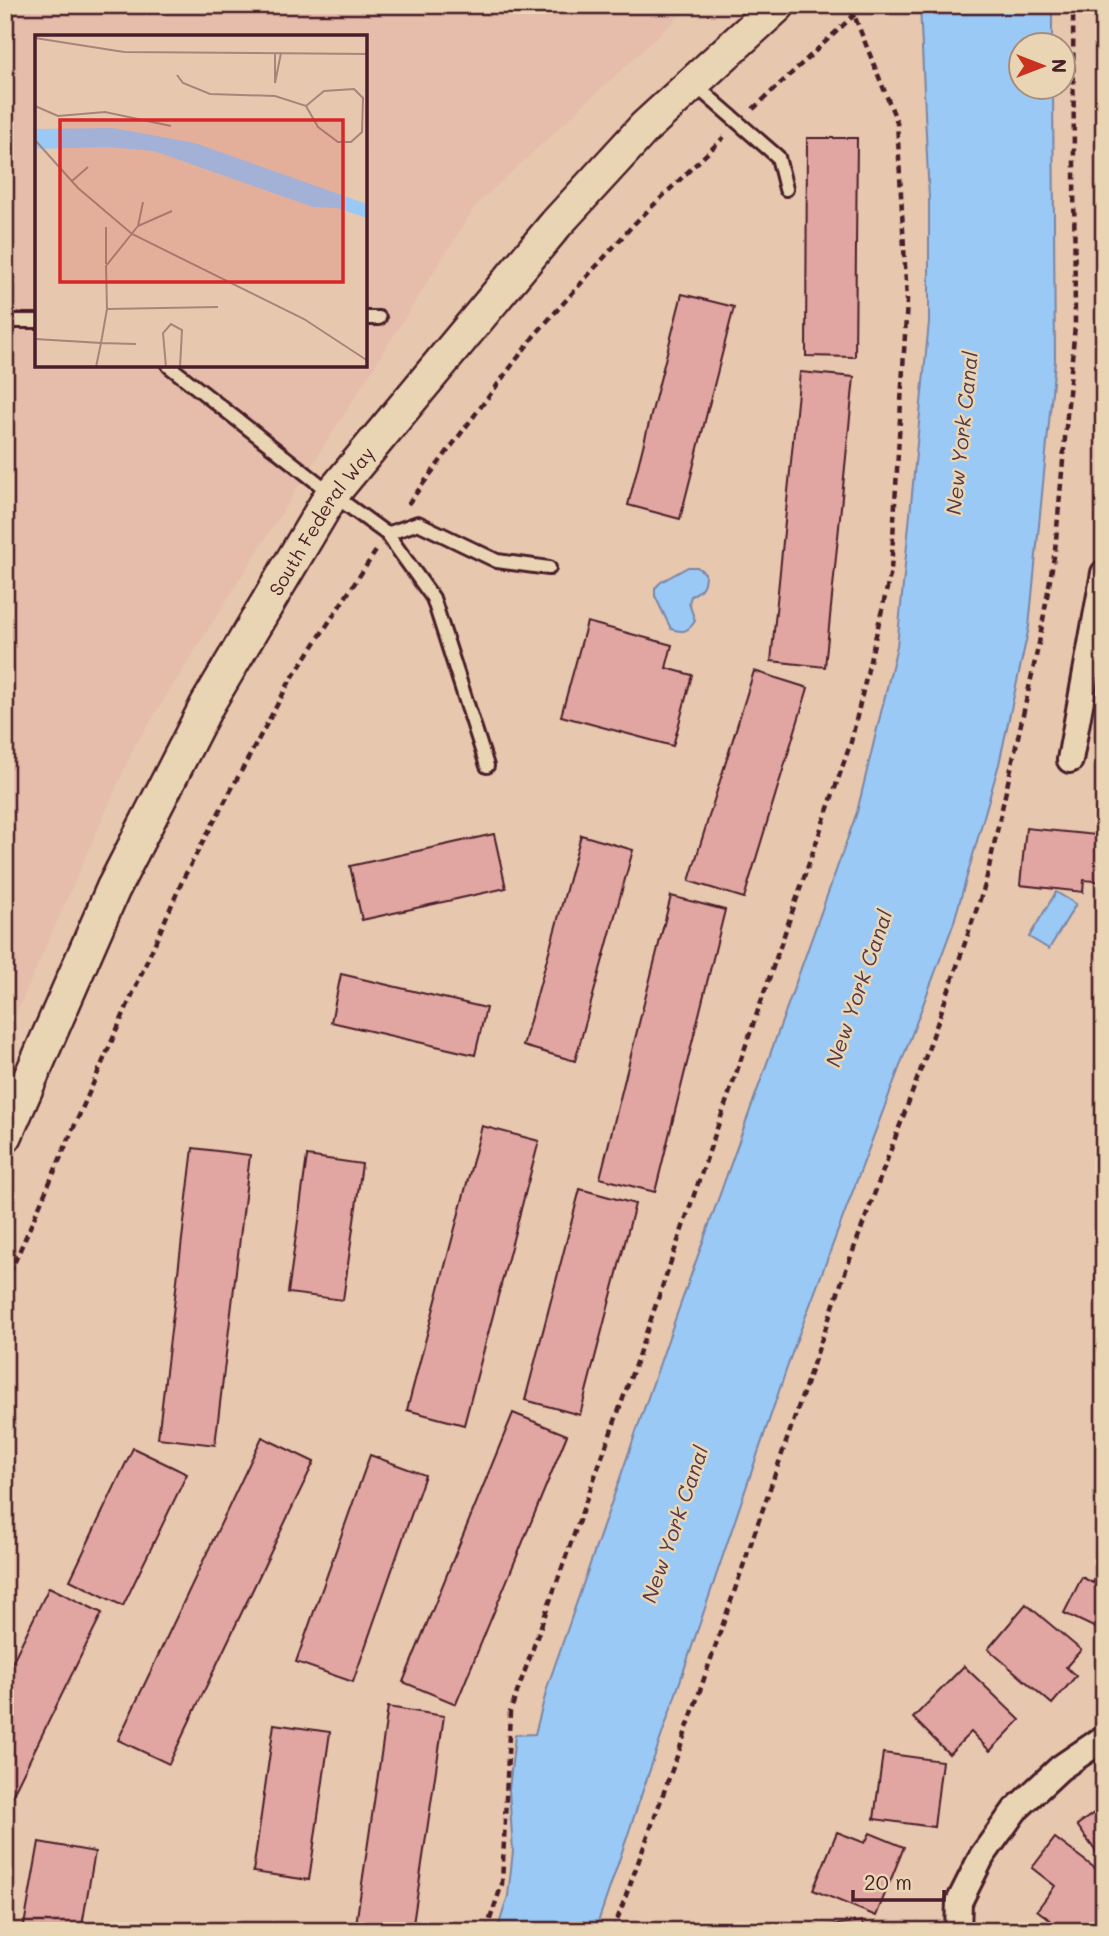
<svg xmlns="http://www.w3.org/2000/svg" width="1109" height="1936" font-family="Mali,sans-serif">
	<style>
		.built { fill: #e5bdaa; fill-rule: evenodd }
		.water { fill: #9ac9f5; stroke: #7a85a4; stroke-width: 2 }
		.building { fill: #e1a6a1; stroke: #4a1f2b; stroke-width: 2 }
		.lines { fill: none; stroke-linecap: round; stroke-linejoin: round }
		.service-casing { stroke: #4a1f2b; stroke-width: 18 }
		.minor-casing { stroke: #4a1f2b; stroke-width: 30 }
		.secondary-casing { stroke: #4a1f2b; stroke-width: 38 }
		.path { stroke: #4a1f2b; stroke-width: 4.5; stroke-dasharray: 7 5; stroke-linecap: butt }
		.service { stroke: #e9d5b3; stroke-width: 12 }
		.minor { stroke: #e9d5b3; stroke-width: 24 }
		.secondary { stroke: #e9d5b3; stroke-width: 33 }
		.labels { text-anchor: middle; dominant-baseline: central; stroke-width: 5; stroke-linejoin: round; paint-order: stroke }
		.street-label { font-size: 19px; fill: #4a1f2b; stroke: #e9d5b3 }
		.water-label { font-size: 21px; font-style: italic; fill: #563849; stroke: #e9d5b3 }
		.inset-road { fill: none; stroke: #a8847a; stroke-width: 2 }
		.view { fill: #d62828; fill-opacity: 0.15; stroke: #d62828; stroke-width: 3.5 }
		.inset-edge { fill: none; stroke: #4a1f2b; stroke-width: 3.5 }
	</style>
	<rect width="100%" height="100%" fill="#e7c7ae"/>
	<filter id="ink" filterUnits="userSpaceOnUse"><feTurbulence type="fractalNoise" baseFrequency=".0143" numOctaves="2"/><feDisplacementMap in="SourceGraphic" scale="14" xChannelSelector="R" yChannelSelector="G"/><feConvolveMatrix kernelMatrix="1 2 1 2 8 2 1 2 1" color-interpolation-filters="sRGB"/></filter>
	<g filter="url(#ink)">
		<path class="built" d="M5,5H691L476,205L135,745L5,1038ZM37,37H366V366H37Z"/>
		<g class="water">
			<path d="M920,5H1052V45L1021,46V88H1053L1055,361L1029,627L999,764L953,925L793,1350L595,1931H497L508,1896L513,1851L509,1790L515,1735L535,1734L548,1685L677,1314L857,812L897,646L929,322V199Z"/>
			<path d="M688,567H697L705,573C705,586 702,590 691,596L689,603L695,621C688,632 683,633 671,629L655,596V588L661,582Z"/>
			<path d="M1056,892L1076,904L1049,949L1029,937Z"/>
		</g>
		<g class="building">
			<path d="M807,138H857L855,357L806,356Z"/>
			<path d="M682,294L734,307L680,519L628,505Z"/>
			<path d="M800,372L854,377L825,667L771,661Z"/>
			<path d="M587,622L672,645L666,668L692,675L673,746L561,716Z"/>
			<path d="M754,671L808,688L744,898L689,881Z"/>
			<path d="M1104,757V882L1084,880L1083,892L1020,885L1026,828L1096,835Z"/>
			<path d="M494,834L506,888L362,920L350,866Z"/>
			<path d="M581,835L633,850L575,1061L523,1046Z"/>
			<path d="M671,896L725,910L655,1192L600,1178Z"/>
			<path d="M341,974L486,1008L475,1055L331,1022Z"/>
			<path d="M482,1126L539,1141L464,1425L407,1410Z"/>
			<path d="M193,1148L250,1155L215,1445L158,1438Z"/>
			<path d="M307,1156L362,1164L343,1300L288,1293Z"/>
			<path d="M580,1189L635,1204L580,1415L525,1400Z"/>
			<path d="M513,1413L567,1435L456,1704L403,1682Z"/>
			<path d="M262,1437L314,1462L169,1764L118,1740Z"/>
			<path d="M133,1448L187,1474L123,1606L70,1580Z"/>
			<path d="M370,1455L425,1475L353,1682L296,1662Z"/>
			<path d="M1104,1559V1632L1064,1613L1082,1577L1093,1583Z"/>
			<path d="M49,1587L102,1613L5,1810V1677Z"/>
			<path d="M1026,1604L1081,1650L1066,1667L1076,1676L1052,1704L988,1649Z"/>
			<path d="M964,1666L1020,1720L990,1751L971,1732L949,1754L913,1718Z"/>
			<path d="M388,1707L444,1716L412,1931H355Z"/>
			<path d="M274,1724L330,1732L309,1880L253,1872Z"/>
			<path d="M883,1753L942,1761L934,1827L874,1819Z"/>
			<path d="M1104,1806V1863L1077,1825Z"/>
			<path d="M837,1832L865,1843L870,1833L904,1847L876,1916L813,1890Z"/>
			<path d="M1055,1838L1104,1875V1921L1096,1931H1064L1037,1910L1055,1886L1032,1868Z"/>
			<path d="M39,1842L95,1852L81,1931H23Z"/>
			<path d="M862,1921L864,1931H811L810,1928Z"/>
		</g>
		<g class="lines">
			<g class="service-casing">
				<g id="service">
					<path d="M695,85L778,157L786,189"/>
					<path d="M366,318H379"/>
					<path d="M5,321H37"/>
					<path d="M169,366L332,494L387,534"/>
					<path d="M487,766L433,598L387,534L418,523L497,561L549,568"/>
				</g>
			</g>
			<g class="minor-casing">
				<g id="minor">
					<path d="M1070,760L1104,573"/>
					<path d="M958,1931L959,1902L982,1856L1015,1810L1060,1768L1104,1738"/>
				</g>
			</g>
			<g class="secondary-casing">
				<g id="secondary">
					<path id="s1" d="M5,1136L113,889L207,705L332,494L556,224L645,127L778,5"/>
				</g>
			</g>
			<g class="path">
				<path d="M753,109L865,5"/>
				<path d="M408,504L534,336L634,224L724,137"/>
				<path d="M5,1284L184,877L290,681L376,551"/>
				<path d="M486,1931L502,1884L510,1712L634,1368L851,742L891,571L907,301L897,122L854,15L843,5"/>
				<path d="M613,1931L680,1748L843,1278L928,1050L985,885L1039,643L1055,551L1075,325L1073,5"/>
			</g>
			<use href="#service" class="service"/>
			<use href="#minor" class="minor"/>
			<use href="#secondary" class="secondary"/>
		</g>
	</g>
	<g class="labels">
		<g class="street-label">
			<text stroke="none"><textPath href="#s1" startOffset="693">South Federal Way</textPath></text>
		</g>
		<g class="water-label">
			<text transform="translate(961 433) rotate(-84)">New York Canal</text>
			<text transform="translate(858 988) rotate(-71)">New York Canal</text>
			<text transform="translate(674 1524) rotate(-71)">New York Canal</text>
		</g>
	</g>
	<g transform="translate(35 35)">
		<rect width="332" height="332" fill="#e7c7ae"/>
		<path d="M78,93L160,108L332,169V183L302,173L278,172L119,116L72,112L0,114V94Z" fill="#9ac9f5"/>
		<path class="inset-road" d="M0,3L89,17L333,19M240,18V48L246,18M142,40L148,48L175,59L240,61L271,71L289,56L319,54L328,63L327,97L316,107H303L283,92L271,71M0,71L23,81L70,77L136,91M0,105L43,153L97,199L269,284L333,326M37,146L53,132M108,167L103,191L137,176M103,191L71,231L72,274L183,272M71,192V229M72,274L66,308L101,309M0,304L66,308L61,332M131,332L128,298L136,289L147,295L145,332"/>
		<path class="view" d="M25,85H308V247H25Z"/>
		<rect width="332" height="332" class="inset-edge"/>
	</g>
	<rect width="1109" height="1936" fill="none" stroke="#e9d5b3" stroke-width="28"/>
	<rect x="14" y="14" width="1081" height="1908" fill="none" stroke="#4a1f2b" stroke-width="2.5" filter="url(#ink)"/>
	<g transform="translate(1042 66) rotate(90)"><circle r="33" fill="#e9d5b3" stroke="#a98c7d" stroke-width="2"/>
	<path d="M0-5L12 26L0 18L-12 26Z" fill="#c8321e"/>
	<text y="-10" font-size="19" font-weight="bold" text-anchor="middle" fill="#4a1f2b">N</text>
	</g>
	<path d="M853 1890v10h91v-10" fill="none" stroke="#4a1f2b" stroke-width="3.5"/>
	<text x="864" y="1890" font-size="21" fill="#4a1f2b" stroke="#e9d5b3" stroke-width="5" paint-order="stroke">20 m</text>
</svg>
